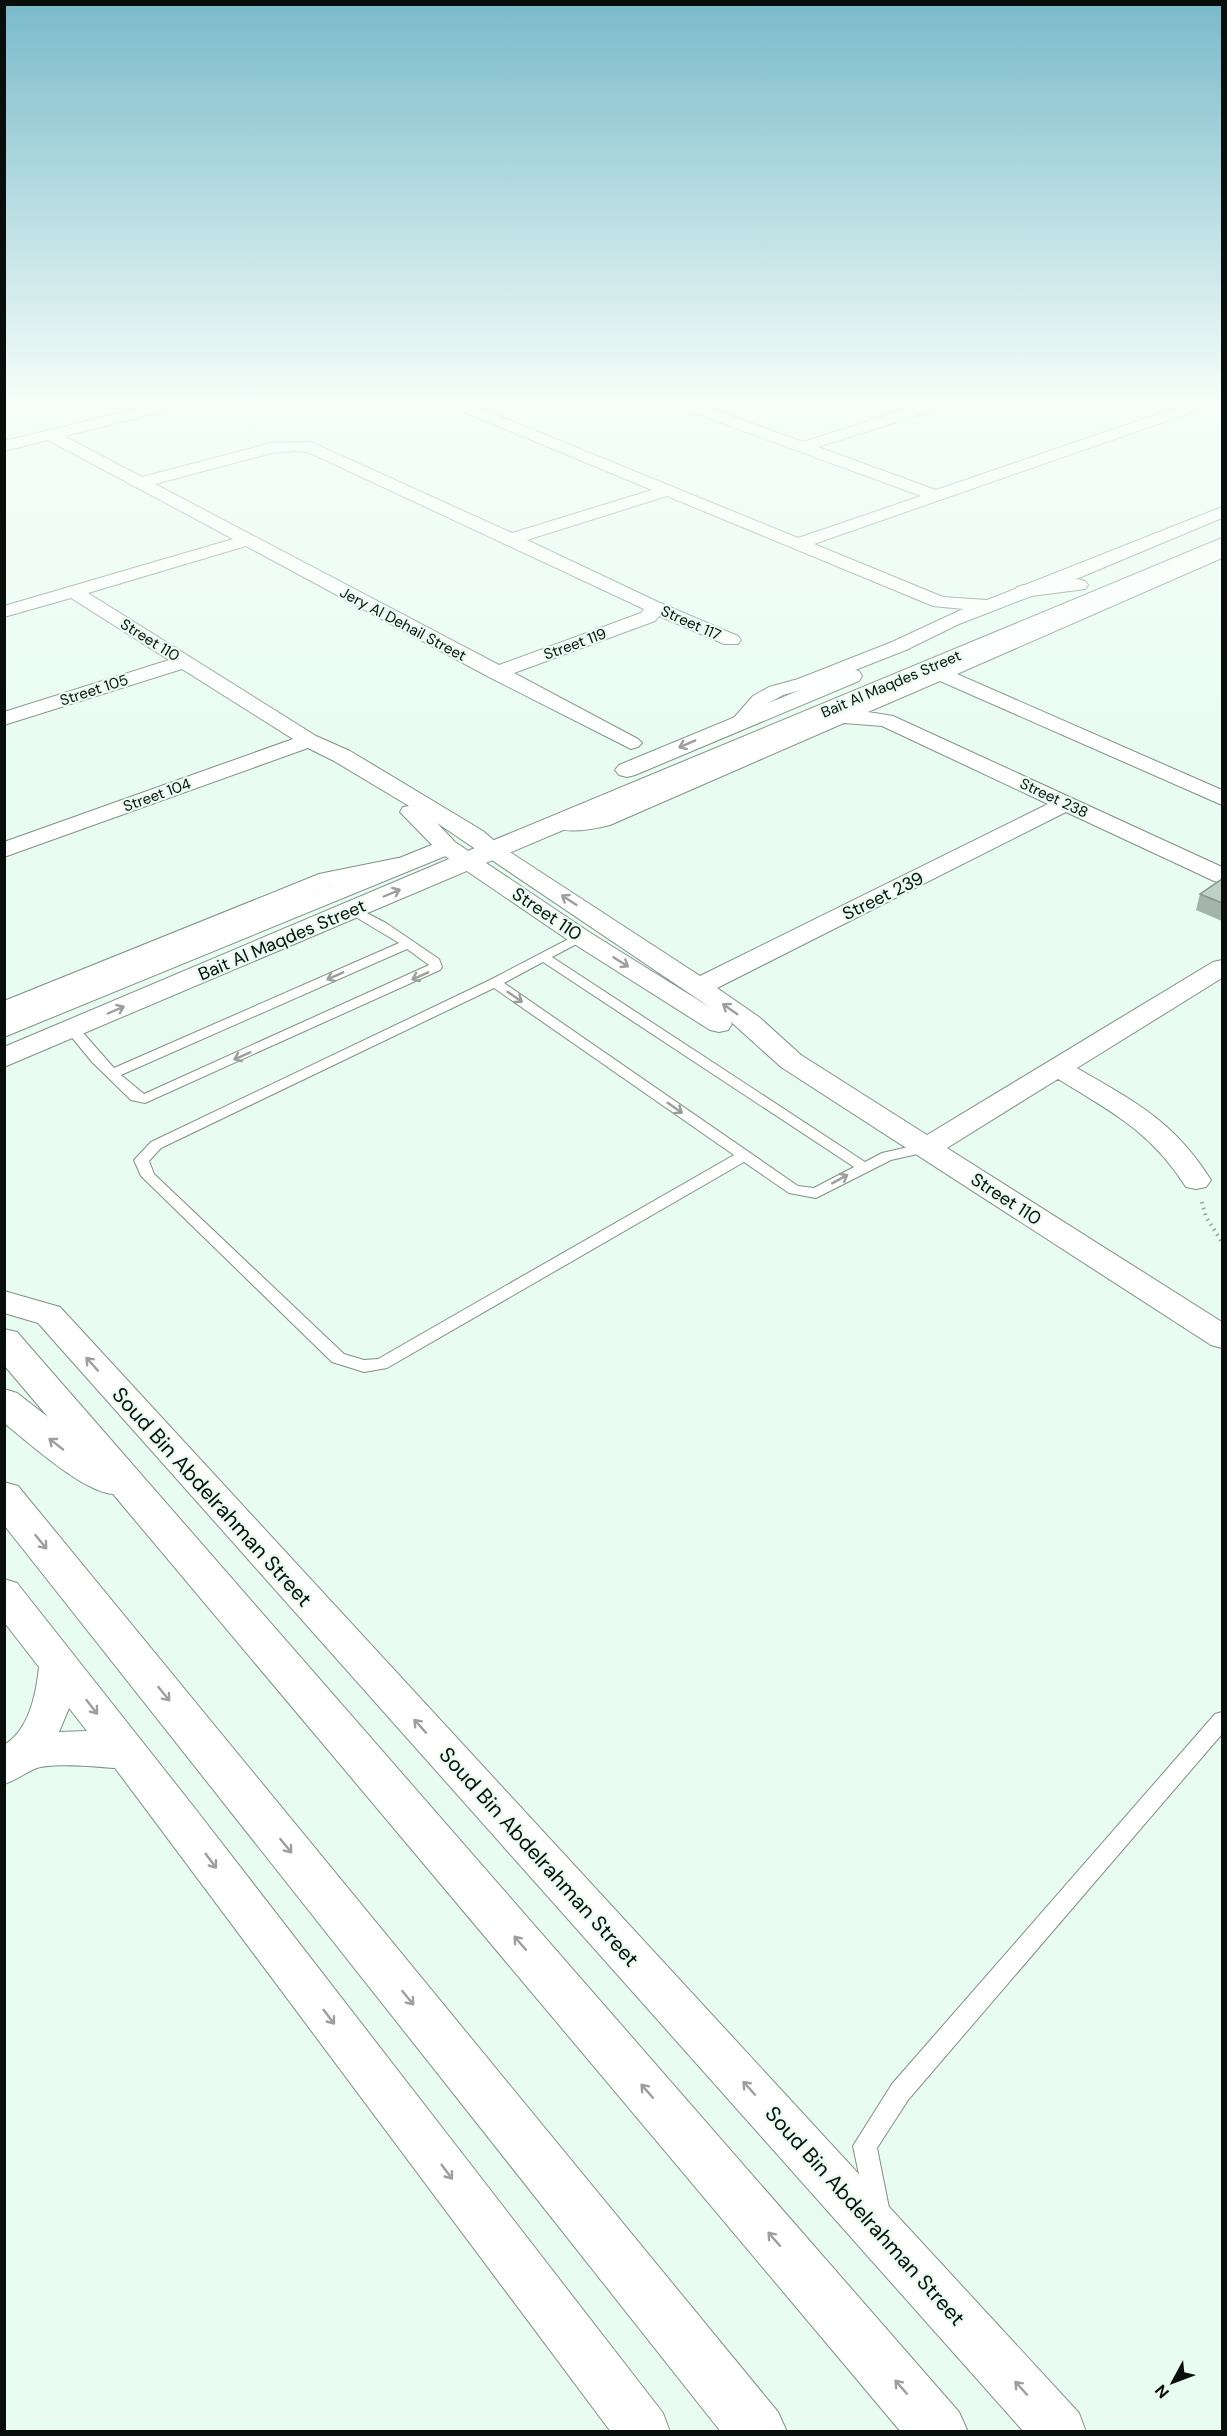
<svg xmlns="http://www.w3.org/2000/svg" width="1227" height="2436" font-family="'DM Sans',sans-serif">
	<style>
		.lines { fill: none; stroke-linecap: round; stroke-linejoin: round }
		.lane-casing { stroke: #7f9087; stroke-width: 2 }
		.street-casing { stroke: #7f9087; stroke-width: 2 }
		.secondary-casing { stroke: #7f9087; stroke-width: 2 }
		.path { stroke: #97a69e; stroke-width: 4; stroke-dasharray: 1.5 4.5; stroke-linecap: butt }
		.lane { fill: #fff; fill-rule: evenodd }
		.street { fill: #fff; fill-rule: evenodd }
		.secondary { fill: #fff; fill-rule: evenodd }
		.wall { fill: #a4b4ab }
		.building { fill: #bfd1c7; stroke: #86928b; stroke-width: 1.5 }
		.oneway { stroke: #9c9f9d }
		.labels { text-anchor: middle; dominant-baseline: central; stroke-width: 4.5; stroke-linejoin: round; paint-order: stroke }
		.far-street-label { font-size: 15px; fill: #080e0b; stroke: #e9fcf2 }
		.street-label { font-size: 18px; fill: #080e0b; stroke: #e9fcf2 }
		.near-street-label { font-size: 21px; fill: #080e0b; stroke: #e9fcf2 }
	</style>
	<rect width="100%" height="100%" fill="#e9fcf2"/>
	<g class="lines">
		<g class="lane-casing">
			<g id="lane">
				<path d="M353,906L386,923L439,959L442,967L440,970L145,1103L131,1100L92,1062L65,1029L72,1025L77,1026L114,1068L399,943L349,913L347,910ZM407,949L429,965L144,1094L121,1075Z"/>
				<path d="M580,933L586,937L584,940L552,957L865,1162L882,1153L926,1143L933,1148L931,1151L891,1160L816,1198L789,1193L744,1162L387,1368L364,1372L332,1362L141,1176L134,1160L151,1142L490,980ZM543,962L854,1167L814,1188L798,1186L504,983ZM494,988L734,1155L378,1359L364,1360L344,1354L154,1174L149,1161L161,1148Z"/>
				<path d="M1222,1712V1734L908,2100L877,2148L889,2208L886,2217L877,2220L868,2217L853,2146L892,2084L1215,1714Z"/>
			</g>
		</g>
		<g class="street-casing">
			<g id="street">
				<path d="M166,402H191L189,405L64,436L142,477L271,443L311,442L512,533L652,490L447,405L445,402H465L798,538L921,496L673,405L671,402H692L803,442L929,402H951L949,405L818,447L936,490L1193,402H1214L1212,405L814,544L943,597L987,600L1222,507V518L1081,577L959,624L906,650L812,687L783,695L767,704L748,725L741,727L734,725L731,721L753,696L769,687L798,679L892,642L963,609L933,606L667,496L527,540L658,602L738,636L741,640L738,644H724L659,616L655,621L514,673L638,739L642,743L638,747L631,749L489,677L246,546L88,593L316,736L350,751L483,831L499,845L700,976L1048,804L882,726L844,723L610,825C591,830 571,833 552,828L549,823L552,818L597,814L1222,547V558L957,674L1222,790V805L940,681L868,712L893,716L1222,867V883L1214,881L1066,812L717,988L759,1017L801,1055L927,1135L1213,962L1222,960V978L1077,1068C1135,1102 1173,1120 1211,1180L1206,1187L1196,1189L1186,1187C1150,1131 1113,1113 1058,1079L947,1148L1222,1322V1348L1211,1345L781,1067L730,1021L732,1024L728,1030L719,1032L710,1030L571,942L439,852L400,812L403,807L409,806L334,761L308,748L4,857V842L293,739L182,669L4,725V712L169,660L71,598L4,617V606L233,539L48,440L4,451V441ZM294,451L308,452L644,609L641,613L499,665L155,484L272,453ZM437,823L711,1008L589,932L455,842Z"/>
				<path d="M398,858L406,860L410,865L406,870L333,885L4,1019V1001L319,874Z"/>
				<path d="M4,1291L60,1307L1079,2413L1086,2432H1024L38,1323L4,1313Z"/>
				<path d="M4,1579L17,1583L197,1811L663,2413L670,2432H611L115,1768C96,1767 51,1762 34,1769C24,1774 16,1780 4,1784V1745C29,1730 36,1695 39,1667L4,1622ZM69,1708L87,1731L59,1732Z"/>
			</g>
		</g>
		<g class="secondary-casing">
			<g id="secondary">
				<path d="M1222,538V551L4,1067V1047L482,845Z"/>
				<path d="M1078,579L1085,581L1088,585L1085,589L1024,597L1017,595L1014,591L1017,587L1024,585Z"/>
				<path d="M851,669L859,671L862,676L859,681L635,775L627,777L619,775L615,770L619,765Z"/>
				<path d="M439,842L448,845L452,850L448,855L4,1037V1017Z"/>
				<path d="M4,1329L17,1332L959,2412L968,2432H901L113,1494C83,1492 28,1442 4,1423V1389L17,1393L48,1417L4,1365Z"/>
				<path d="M4,1482L18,1486L778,2412L787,2432H721L4,1525Z"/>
			</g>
		</g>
		<path class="path" d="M1202,1202L1206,1217L1222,1242"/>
		<use href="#lane" class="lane"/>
		<use href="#street" class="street"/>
		<use href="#secondary" class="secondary"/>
	</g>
	<path class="wall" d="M1222,879V921L1196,910L1200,894Z"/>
	<path class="building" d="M1222,879V903L1200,894Z"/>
	<defs><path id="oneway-shaft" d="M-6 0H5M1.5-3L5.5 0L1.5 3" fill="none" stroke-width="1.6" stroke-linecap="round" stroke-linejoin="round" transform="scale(1.5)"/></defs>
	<g class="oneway">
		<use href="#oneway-shaft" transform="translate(687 744) rotate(156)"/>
		<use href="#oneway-shaft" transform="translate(392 893) rotate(-23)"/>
		<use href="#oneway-shaft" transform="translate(569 900) rotate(-147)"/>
		<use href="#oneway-shaft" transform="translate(621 962) rotate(32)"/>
		<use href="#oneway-shaft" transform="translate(335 976) rotate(156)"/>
		<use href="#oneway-shaft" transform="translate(420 976) rotate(156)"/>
		<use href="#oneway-shaft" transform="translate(515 997) rotate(35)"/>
		<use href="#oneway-shaft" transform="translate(730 1009) rotate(-145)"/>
		<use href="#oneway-shaft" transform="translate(116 1010) rotate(-23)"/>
		<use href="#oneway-shaft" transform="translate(242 1056) rotate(156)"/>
		<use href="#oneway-shaft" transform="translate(675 1108) rotate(35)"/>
		<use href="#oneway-shaft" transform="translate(840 1179) rotate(-29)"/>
		<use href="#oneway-shaft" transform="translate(92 1364) rotate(-132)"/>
		<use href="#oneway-shaft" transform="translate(56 1444) rotate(-142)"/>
		<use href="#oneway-shaft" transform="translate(41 1542) rotate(51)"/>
		<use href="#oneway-shaft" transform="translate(164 1694) rotate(51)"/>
		<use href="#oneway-shaft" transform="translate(92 1707) rotate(52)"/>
		<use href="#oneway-shaft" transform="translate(420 1726) rotate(-132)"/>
		<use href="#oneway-shaft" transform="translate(286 1846) rotate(51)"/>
		<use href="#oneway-shaft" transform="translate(211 1861) rotate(53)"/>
		<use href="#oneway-shaft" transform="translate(520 1943) rotate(-131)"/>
		<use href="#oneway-shaft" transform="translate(408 1998) rotate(51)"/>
		<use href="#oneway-shaft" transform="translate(329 2017) rotate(53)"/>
		<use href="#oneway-shaft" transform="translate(749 2088) rotate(-132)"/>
		<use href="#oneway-shaft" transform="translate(647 2091) rotate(-131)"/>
		<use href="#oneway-shaft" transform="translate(447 2172) rotate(53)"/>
		<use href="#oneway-shaft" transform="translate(774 2239) rotate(-131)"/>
		<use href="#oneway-shaft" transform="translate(901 2387) rotate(-131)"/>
		<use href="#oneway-shaft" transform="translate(1021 2388) rotate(-132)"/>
	</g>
	<linearGradient id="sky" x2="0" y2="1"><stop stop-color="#79baca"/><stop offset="0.54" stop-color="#f5fef9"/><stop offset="1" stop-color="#f5fef9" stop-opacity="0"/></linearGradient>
	<rect width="1227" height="743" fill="url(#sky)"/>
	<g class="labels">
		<g class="far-street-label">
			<text transform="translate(691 623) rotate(24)">Street 117</text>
			<text transform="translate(403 624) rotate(28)">Jery Al Dehail Street</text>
			<text transform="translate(150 640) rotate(32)">Street 110</text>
			<text transform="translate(575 644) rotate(-20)">Street 119</text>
			<text transform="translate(891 684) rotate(-23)">Bait Al Maqdes Street</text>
			<text transform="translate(94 690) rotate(-18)">Street 105</text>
			<text transform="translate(157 795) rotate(-20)">Street 104</text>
			<text transform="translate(1054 798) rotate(25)">Street 238</text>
		</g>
		<g class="street-label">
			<text transform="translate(883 896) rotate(-26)">Street 239</text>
			<text transform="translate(547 914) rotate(34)">Street 110</text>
			<text transform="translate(282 940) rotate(-23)">Bait Al Maqdes Street</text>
			<text transform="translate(1006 1199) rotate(33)">Street 110</text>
		</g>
		<g class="near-street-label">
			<text transform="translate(212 1497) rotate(48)">Soud Bin Abdelrahman Street</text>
			<text transform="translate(539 1857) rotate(48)">Soud Bin Abdelrahman Street</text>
			<text transform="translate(865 2216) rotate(48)">Soud Bin Abdelrahman Street</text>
		</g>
	</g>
	<rect width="1227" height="2436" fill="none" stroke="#080e0b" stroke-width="12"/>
	<g transform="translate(1173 2382) rotate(229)" stroke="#e9fcf2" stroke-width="4.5" paint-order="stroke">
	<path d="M0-4.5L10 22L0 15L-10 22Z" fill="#080e0b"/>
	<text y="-9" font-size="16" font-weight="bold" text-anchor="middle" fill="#080e0b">N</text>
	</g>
</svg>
